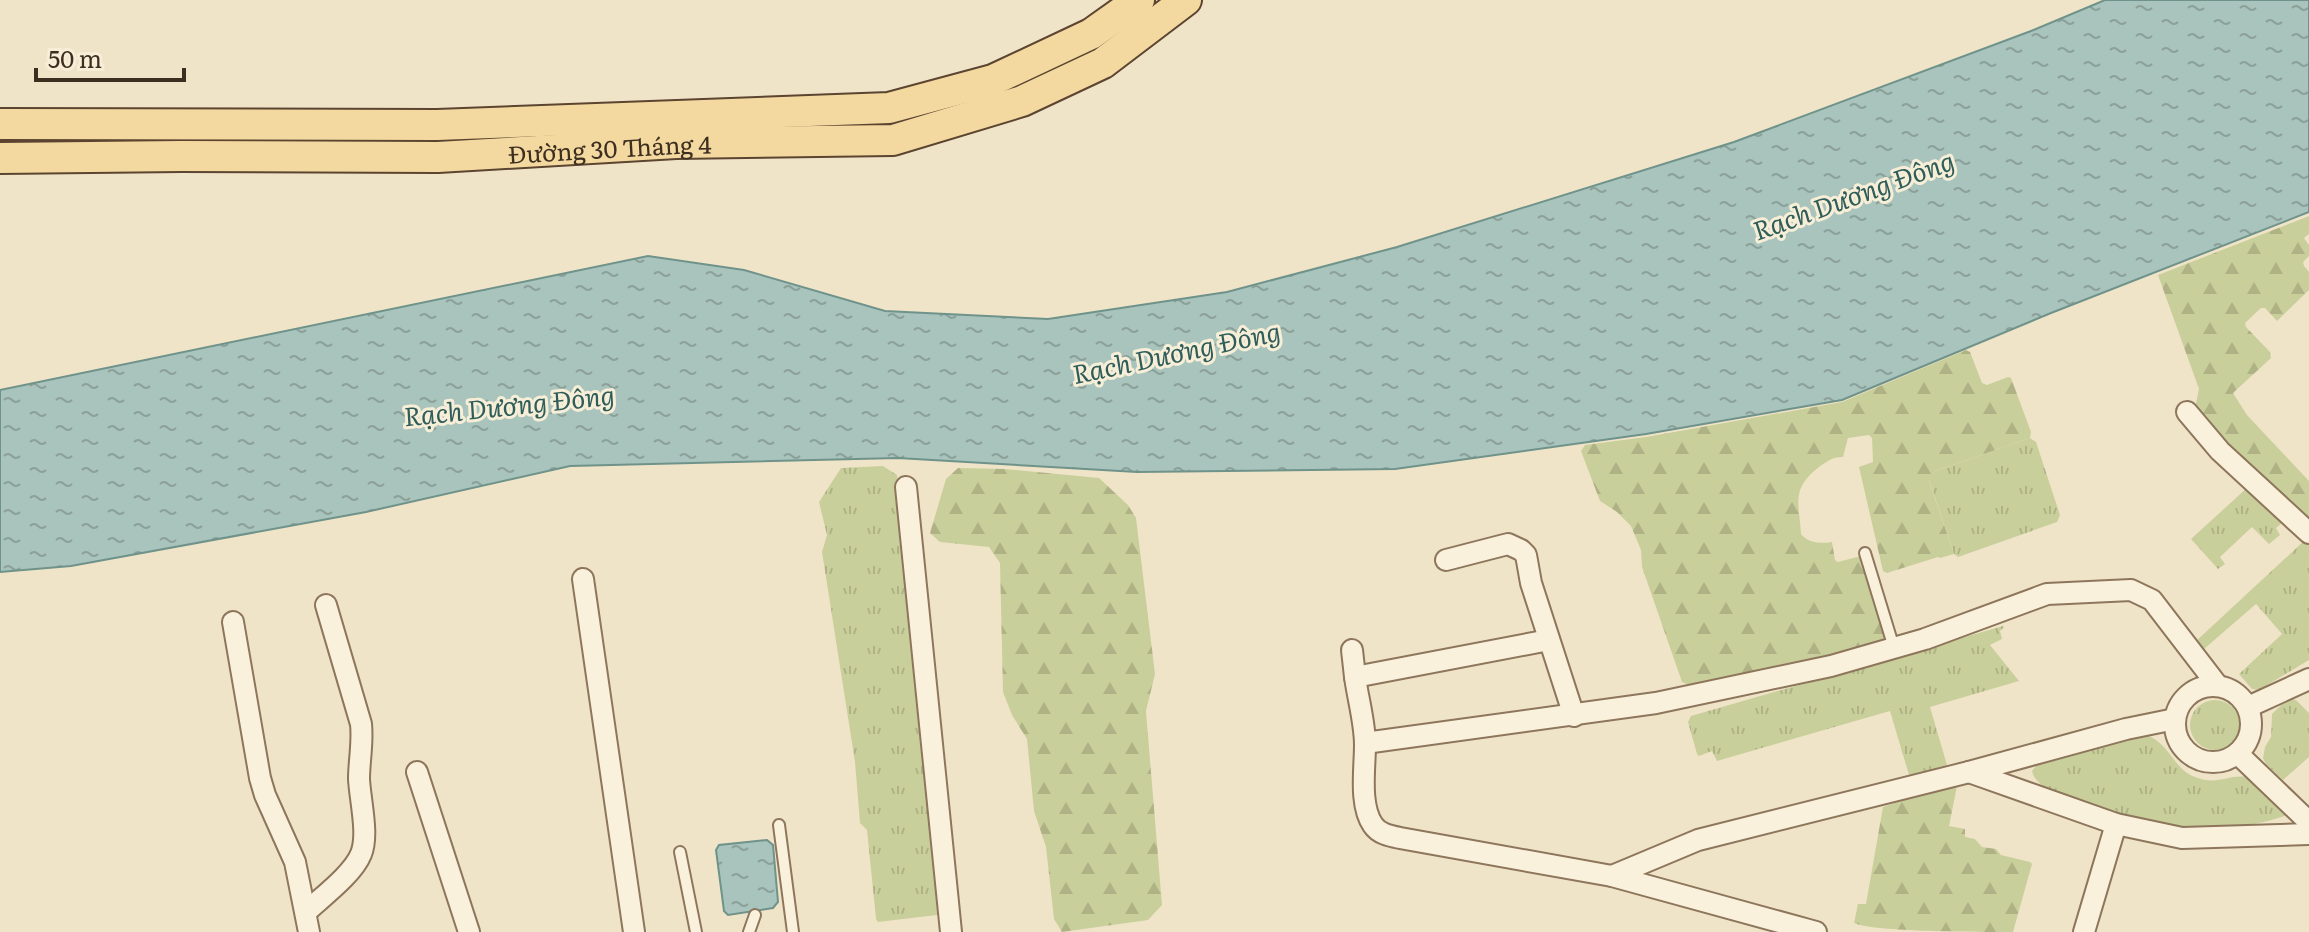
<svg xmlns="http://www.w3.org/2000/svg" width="2309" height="932" font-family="Literata,serif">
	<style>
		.grass { fill: url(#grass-tufts) }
		.forest { fill: url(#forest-firs) }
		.water { fill: url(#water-ripples); stroke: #6f938a; stroke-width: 2 }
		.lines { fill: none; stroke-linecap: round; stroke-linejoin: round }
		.lane-casing { stroke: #8d765c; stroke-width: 14 }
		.street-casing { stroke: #8d765c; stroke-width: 24 }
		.primary-casing { stroke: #5b4430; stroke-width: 34 }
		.lane { stroke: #faf1dc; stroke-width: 10 }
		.street { stroke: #faf1dc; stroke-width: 20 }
		.primary { stroke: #f3d9a0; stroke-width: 30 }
		.labels { text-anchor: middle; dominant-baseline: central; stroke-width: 6; stroke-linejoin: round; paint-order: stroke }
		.street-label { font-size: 24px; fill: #3d2e20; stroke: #f7eed8 }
		.water-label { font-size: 26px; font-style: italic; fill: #2f5d5a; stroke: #f7eed8 }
	</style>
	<defs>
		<pattern id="grass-tufts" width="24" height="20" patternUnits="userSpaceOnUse" patternTransform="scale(2)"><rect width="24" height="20" fill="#c9cf9b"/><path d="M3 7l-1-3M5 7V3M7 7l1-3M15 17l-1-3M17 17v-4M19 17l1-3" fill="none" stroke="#aeb285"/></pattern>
		<pattern id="forest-firs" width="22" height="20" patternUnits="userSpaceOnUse" patternTransform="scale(2)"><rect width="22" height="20" fill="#c9cf9b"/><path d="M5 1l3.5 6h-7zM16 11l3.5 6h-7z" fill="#aeb285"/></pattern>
		<pattern id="water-ripples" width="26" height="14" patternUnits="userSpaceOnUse" patternTransform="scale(2)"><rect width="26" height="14" fill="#a9c4bc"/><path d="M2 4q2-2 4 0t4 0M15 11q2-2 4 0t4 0" fill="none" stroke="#8ba098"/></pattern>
	</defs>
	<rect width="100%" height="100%" fill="#f0e4c8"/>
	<g class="grass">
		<path d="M2030,438L2036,442L2060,515L2057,522L1958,557L1954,554L1929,480L1935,471Z"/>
		<path d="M883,466L897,475L928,755L941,911L937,915L878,922L876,919L867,830L860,823L855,762L822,552L827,535L819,502L841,468Z"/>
		<path d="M2248,487L2283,522L2276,528L2280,535L2269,544L2252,527L2220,557L2225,564L2218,569L2191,539Z"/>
		<path d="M2304,541H2309V660L2259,690L2252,689L2239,674L2282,634L2256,604L2204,649L2195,642Z"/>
		<path d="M2003,626L2004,627L2000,631L2002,639L1990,645L2019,681L1930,707L1947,765L1945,767L1911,777L1909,775L1890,711L1717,761L1712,751L1699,756L1697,754L1688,722L1691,716Z"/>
		<path d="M2293,699L2297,701L2309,713V757L2283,780L2266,764L2263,758L2265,747L2271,737L2272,714L2281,705Z"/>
		<circle cx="2215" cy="725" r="25"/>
		<path d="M2146,735C2170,743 2173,769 2195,777C2217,786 2228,774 2247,777L2290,814C2219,841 2139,825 2071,798C2057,792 2036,788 2032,771L2036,766L2047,762L2135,736Z"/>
	</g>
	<g class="forest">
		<path d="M2309,216V234L2304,238L2309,245V256L2303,262L2304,266L2309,272V290L2277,321L2265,308H2261L2245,323L2246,327L2270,352L2271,358L2233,393L2247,415L2309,481V523L2237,455L2195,408L2199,389L2158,275Z"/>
		<path d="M1966,350L1970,352L1982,383L1987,385L2008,377L2011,378L2031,432L2030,438L1935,471L1929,481L1954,554L1940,558L1938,557L1887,573L1883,571L1859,467L1873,462L1872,438L1869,435L1848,438L1843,457C1832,457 1828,461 1819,467C1791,489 1799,502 1801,534C1808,543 1821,544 1832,542L1835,560L1838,562L1861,556L1864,557L1887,632L1882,643L1822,662L1697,688L1682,682L1642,567L1641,550L1631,526L1617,512L1600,501L1581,451L1585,445L1646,437L1842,402Z"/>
		<path d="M958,468L1005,469L1099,478L1128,505L1136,518L1155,674L1146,711L1162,905L1148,920L1062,932L1054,919L1046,847L1034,811L1027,739L1012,715L1003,692L1000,563L989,547L940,542L930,533L946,479Z"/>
		<path d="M1947,785L1957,786L1949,826L1965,829V837L1975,839L1982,847L1996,849L2001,855L2030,862L2032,864L2013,932C1984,932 1872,932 1854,923L1858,904H1866L1883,807Z"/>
	</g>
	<g class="water">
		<path d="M2105,0H2309V212L2051,313L1842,400L1646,434L1395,469L1137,472L898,458L570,466L366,512L71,566L0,572V390L648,256L744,270L885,311L1048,319L1227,292L1397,247L1734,142L2031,31Z"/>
		<path d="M767,840L773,845L778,902L773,908L728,915L724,911L716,850L719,845Z"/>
	</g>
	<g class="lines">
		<g class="lane-casing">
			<g id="lane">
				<path d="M1865,553L1894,648"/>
				<path d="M779,825L793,932"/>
				<path d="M680,852L696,932"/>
				<path d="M749,932L755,915"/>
			</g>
		</g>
		<g class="street-casing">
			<g id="street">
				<path d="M2187,412L2220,451L2309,533"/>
				<path d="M906,487L951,932"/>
				<path d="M1446,560L1508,544L1521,550L1526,555L1531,583L1574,716"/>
				<path d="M583,579L634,932"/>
				<path d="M233,622L260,778L265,795L295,862L309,932"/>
				<path d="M1549,640L1355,677C1358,699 1365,723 1365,745C1365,768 1359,805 1373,825C1379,834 1390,836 1400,838L1612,876L1816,932"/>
				<path d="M1352,650L1355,677"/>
				<circle cx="2213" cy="724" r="38"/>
				<path d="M2248,707L2309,679"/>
				<path d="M1365,743L1656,703L1831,666L1925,639L2047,594L2131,590L2152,600L2218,686"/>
				<path d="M2238,754L2309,822"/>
				<path d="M417,772L469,932"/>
				<path d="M1969,772L2116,824L2182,838L2309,834"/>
				<path d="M1612,876L1698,840L1969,772L2126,729L2175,719"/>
				<path d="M306,912C322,897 353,874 361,854C369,835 360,800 359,779C359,761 363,743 361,724L326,605"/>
				<path d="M2084,932L2116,824"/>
			</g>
		</g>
		<g class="primary-casing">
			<g id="primary">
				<path d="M0,124L437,125L889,108L993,80L1091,34L1139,0"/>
				<path id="s1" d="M0,158L181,156L438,157L676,143L893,140L1022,101L1103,63L1186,0"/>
			</g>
		</g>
		<use href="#lane" class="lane"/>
		<use href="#street" class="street"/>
		<use href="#primary" class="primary"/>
	</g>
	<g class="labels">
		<g class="street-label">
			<text stroke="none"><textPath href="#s1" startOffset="610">Đường 30 Tháng 4</textPath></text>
		</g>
		<g class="water-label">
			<text transform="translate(1853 194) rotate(-20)">Rạch Dương Đông</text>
			<text transform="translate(1176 351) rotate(-12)">Rạch Dương Đông</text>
			<text transform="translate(509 404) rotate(-6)">Rạch Dương Đông</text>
		</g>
	</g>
	<path d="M36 68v12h148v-12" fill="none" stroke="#3d2e20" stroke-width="4"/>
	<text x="48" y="68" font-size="24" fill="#3d2e20" stroke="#f7eed8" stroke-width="6" paint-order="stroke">50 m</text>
</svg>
